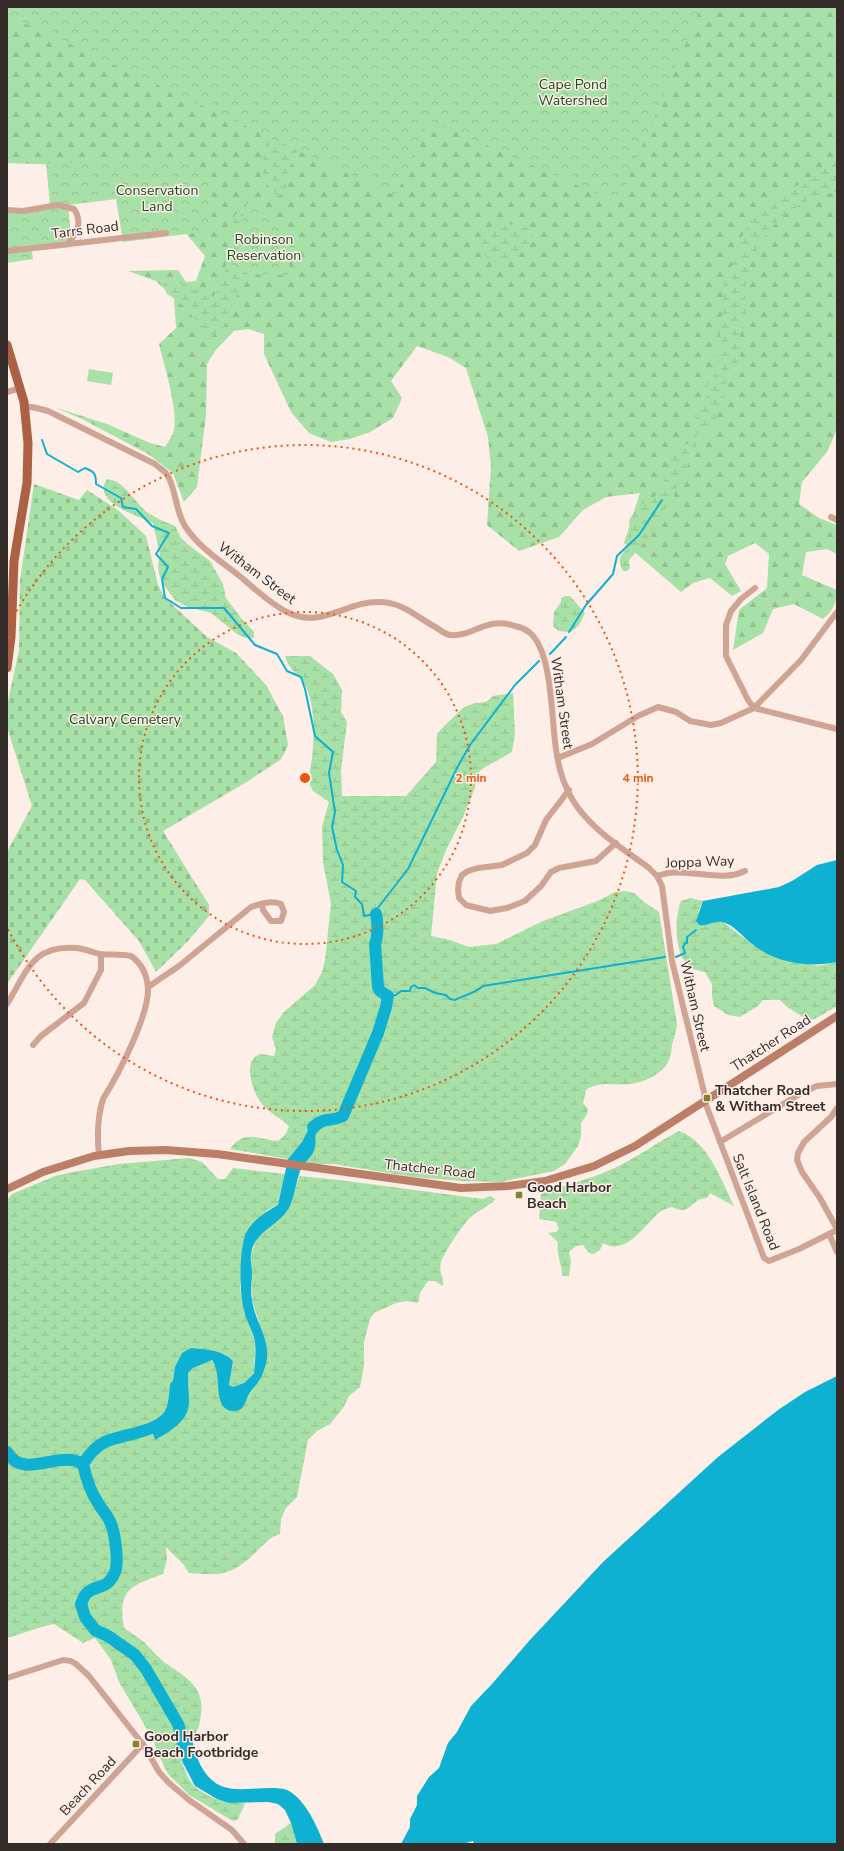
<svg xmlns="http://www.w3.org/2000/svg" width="844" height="1851" font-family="'Nunito Sans',sans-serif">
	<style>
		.green { fill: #a8e1a7 }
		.forest { fill: url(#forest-firs) }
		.wetland { fill: url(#wetland-marsh) }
		.cemetery { fill: url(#cemetery-stones) }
		.park { fill: url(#park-crowns) }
		.water { fill: #0eb1d1 }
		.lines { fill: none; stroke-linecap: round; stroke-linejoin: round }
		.stream { stroke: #0eb1d1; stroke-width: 2 }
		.river { stroke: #0eb1d1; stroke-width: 12 }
		.street { stroke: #cfa494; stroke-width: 6 }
		.secondary { stroke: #bb7e67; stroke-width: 8 }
		.primary { stroke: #ac6145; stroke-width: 9 }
		.ring { fill: none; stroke: #e8590c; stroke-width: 2; stroke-dasharray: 2 4 }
		.poi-dot { fill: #86822b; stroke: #fdeee7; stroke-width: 1.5 }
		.labels { text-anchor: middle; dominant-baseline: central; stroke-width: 3; stroke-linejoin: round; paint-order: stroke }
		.park-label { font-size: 14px; fill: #1a4b1c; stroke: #fdeee7 }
		.street-label { font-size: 14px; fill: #332c28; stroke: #fdeee7 }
		.poi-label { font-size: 14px; font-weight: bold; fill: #332c28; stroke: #fdeee7; text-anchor: start }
		.centre { fill: #e8590c; stroke: #fdeee7; stroke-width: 2 }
		.ring-label { font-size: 12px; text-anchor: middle; font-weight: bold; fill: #e8590c; stroke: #fdeee7; stroke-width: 3; stroke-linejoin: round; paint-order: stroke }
	</style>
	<defs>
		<pattern id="forest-firs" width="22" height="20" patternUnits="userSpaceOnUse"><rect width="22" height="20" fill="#a8e1a7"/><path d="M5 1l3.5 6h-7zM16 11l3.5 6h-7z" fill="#91c190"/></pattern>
		<pattern id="wetland-marsh" width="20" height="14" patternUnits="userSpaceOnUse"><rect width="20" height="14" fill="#a8e1a7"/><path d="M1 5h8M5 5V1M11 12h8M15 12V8" fill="none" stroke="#91c190"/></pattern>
		<pattern id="cemetery-stones" width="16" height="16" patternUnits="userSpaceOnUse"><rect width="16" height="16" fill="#a8e1a7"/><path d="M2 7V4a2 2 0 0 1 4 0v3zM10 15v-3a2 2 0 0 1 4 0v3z" fill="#91c190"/></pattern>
		<pattern id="park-crowns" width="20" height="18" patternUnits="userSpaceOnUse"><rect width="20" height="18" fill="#a8e1a7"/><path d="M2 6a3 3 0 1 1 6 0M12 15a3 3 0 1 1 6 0" fill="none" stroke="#91c190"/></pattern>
	</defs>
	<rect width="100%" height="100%" fill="#fdeee7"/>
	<path class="green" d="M89,369L113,373L111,385L87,381Z"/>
	<path class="forest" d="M7,7H837V429L827,452L802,482L799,504L819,518L837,525V554L827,549L806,552L802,575L837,590C837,603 833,610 823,619L794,604L773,609L763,633L733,650L739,610L767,588L769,554L755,543L728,556L725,564L741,591L732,596L710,578L693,583L681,592L624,543L640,493L606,497L583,510L559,537L519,551L487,525L491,467L488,437L466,368L448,357L417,346L391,381L402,398L393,418L370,432L350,439L331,442L309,433L291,412L264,354V334L248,329L234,331L214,352L207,364L206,415L197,487L184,502L173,473L148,454L82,419L54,407L107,424L150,443L165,447C168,442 171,438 173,433C180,414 164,365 159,344L176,328L174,298L156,281L128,271L178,270L186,282L196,281L205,256L171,216L63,165L7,163Z"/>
	<g class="wetland">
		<path d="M289,85L298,155C296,161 291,163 289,169C287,178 288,186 283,194L278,196L263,180L262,162Z"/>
		<path d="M837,156V192C790,199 752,237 746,285C744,295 746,305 746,315C746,322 741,329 740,335C738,344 743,355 738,362C734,367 729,371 725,375L726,387L724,397L714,425L703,433L698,444L690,455L685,476L675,491L673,501L662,512L650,536L629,560L630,568L627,571H623C613,554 628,553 631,541C633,533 626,525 631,517C634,513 639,506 643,503C648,500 652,500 656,495C659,489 663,482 666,476C669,467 669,457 676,450C682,444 692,445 696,437C699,430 696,420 695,413L705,402L708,381L714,376L717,365L725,277L736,259L739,244L747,225L756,212L769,200L819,174L827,161Z"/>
		<path d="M246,211L240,271L239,290L225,326L211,337L179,301L167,294L163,284L170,278L213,297L223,282L235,214Z"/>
		<path d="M519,223L532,231L533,241C527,248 523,249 515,253C510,255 508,259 502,261C482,265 475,239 490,228Z"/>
		<path d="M107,479C124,480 135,503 147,512C155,518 166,522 175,526L181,538L190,546L210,561L223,584L226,598L241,618L254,632V638H245L237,634L211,613L188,607L175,600L163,584L159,574L158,565L160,555L153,523C138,516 91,502 107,479Z"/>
		<path d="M565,596H570L585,613L579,625L571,632L558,631L553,626L554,612L561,602V598Z"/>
		<path d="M285,656H310L333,674L342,690L341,712L347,722L341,771L342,796H406L436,762L437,734L445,725L464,707L475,703L486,702L493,696L513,693L515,733L512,752L482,769L477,774L475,788L463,817L447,848L437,873L431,936L450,940L469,947L496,944L543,921L595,902L616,892L625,891L634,893L644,902L659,912L677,1024C676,1031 675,1035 673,1042C671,1046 672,1052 670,1057C666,1072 646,1082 631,1084C615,1086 601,1080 586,1090L583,1103L588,1109L587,1114L581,1123V1136L578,1146L565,1164L554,1171L500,1182L462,1181L414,1177L333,1164H313L306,1162C309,1157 314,1153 315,1147C316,1141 314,1137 317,1131L313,1120L302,1142L288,1159L230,1149C245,1129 257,1139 278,1141L286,1134L289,1126C281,1118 269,1113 262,1104C254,1095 243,1065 256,1056C262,1052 268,1056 274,1056L276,1049L272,1037L276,1023L283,1013L315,985L322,972L325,960L331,904L323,862L322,827L329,802L313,791L308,781C314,756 317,713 307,689C301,675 288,670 285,656Z"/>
		<path d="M690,898L703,901L698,912L705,926L714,921L723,922L753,945L777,958L818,966L837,962V1006L815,1019L808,1020L787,1007L780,1000H763L758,1006L740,1017L728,1015L714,1006L712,996V984L705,972C701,971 694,970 690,967C674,955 674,918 681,901Z"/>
		<path d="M679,1131C709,1142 721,1180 734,1206L710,1193L707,1198C690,1198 692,1217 672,1207C668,1208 664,1209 660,1212C645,1224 626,1257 603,1243L600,1250L594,1254L589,1253L583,1245L576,1246L569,1252L571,1261L569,1276H562C562,1262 556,1257 558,1242L548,1233L556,1232L559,1229L556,1222L539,1219L541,1194C564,1185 588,1180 610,1170C635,1159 656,1143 679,1131Z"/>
		<path d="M189,1158L202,1162L218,1179H225L233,1168L285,1174L278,1205L267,1210L242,1255L240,1287L244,1310L251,1328L255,1343L254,1372L244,1383L233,1387L229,1386L233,1361C223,1350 205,1349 191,1348L175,1367L172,1387L174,1401L171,1417L151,1428L155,1440L189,1403L188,1373L193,1368L211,1360L216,1365L218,1388L248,1396L260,1380L259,1322L252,1300L251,1254L257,1239L287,1211L291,1204L299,1176L339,1180L483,1199L490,1196L495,1199L493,1202C486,1207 478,1211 472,1216C464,1222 444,1253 441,1262C438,1271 444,1277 443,1286L435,1281H428L420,1293L418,1303L406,1301L396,1303L374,1313L370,1319L364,1342V1365L360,1387L349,1396L343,1408L330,1424L317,1431L308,1440L297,1497L286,1508L281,1519L280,1534C270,1537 265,1543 257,1551C232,1575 223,1576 189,1573L184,1565L166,1547L167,1559L163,1574C131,1586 117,1589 124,1628C131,1633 138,1637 144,1642C151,1649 157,1656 164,1662C191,1681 208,1688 199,1726C198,1730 195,1733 193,1737L176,1743C180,1755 186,1779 195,1787C208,1798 228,1804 245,1803L238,1819L235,1821L231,1820L189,1795L168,1774L158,1754L154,1741L119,1682L111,1660L95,1638L83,1643L54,1624C37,1627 23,1634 7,1638V1200L12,1194L55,1176L73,1172L119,1164Z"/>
		<path d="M291,1823L297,1844H275V1834Z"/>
	</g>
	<path class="cemetery" d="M34,484L79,500L87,490L118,510L146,536L158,585L165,598L207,637L236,653L266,685L283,716L288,745L284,754L280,760L245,783L163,831L209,905V916L188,941L156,972L139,941L85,880L80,879L7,984V852L32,806L7,727V706L19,650L20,580Z"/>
	<g class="park">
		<path d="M7,7H701L618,203L429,120L396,196L7,15Z"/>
		<path d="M171,158L212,177L211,231L123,242L116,199L68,205L72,247L32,251L33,259L7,263V210L50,205L46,163L125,162Z"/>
		<path d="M248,194L272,212L291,235L289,275L232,274Z"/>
	</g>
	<g class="water">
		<path d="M837,860V962C808,968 775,963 752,944C743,937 733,924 722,922C713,920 708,927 699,925L696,921L703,901L779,887L792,881L817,865Z"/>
		<path d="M321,1117L326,1118V1126C309,1135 319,1137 314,1151C311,1158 303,1163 300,1171C296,1182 295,1195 290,1206C281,1225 254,1231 251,1254C250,1260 252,1267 252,1273C252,1281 250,1291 252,1300C255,1322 272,1341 266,1364C264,1370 262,1377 259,1381C256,1386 251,1390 248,1396C245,1402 244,1412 233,1411C211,1410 223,1374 212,1360L193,1368L188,1373C188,1383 189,1393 189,1402C189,1421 169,1432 155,1440L151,1428L171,1417L174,1401L172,1387L175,1367L182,1353L191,1348C205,1349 223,1350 233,1361L229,1385L233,1387L244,1383L254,1373C255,1363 256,1351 255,1342C253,1330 246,1321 244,1310C239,1292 239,1250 246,1233C252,1221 266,1211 278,1205L288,1159L302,1142L313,1120Z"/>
		<path d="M837,1376V1844H474L473,1841L463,1844H401L410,1827V1819L417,1805V1796L429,1777L439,1768L448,1743L457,1732L471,1706L492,1684L529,1641L603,1562L718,1457L778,1410L805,1392Z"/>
		<path d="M193,1737C192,1747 197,1757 201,1766C218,1797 241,1788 271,1788C276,1788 284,1788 289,1791C306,1801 317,1826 324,1844H297L291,1823L285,1810L278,1804L268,1802L229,1803L217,1799L195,1786L183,1763L176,1743Z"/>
	</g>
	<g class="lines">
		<g class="stream">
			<path d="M42,440L47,454L78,472L85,468C95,472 96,474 96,484L121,498L123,507L136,509L152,526L169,533L156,554L168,567L162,579L165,598L181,608H224L255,645L277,654L287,671L301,677L305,689L315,736L333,752L329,773L335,812L332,827L337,850L343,865L342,882L356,891L355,897L362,904L364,916L376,914L377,909L408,869L458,766L470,745L515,685L539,661"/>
			<path d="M569,632L586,605L613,574L617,556L639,535L662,500"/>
			<path d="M550,654L566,637"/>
			<path d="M676,957L685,953L683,947L685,943H687V937L696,930"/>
			<path d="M388,996L396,995L401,991H410L411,987L414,985L418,988H425L435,993L446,995L450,999L455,1000C464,995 476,993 483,986L665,957"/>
		</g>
		<g class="river">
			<path d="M313,1127C325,1116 329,1123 343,1116L378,1033L386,1007L388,996L380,991L378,987L375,944C378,937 378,922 376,914"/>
			<path d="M176,1386C175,1393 175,1403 172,1410C165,1432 122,1434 105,1442C96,1446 88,1456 83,1464C86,1478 90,1491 98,1503C102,1510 109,1517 111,1524C115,1534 119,1562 115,1572C106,1592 98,1583 87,1593C84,1595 83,1600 81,1604L85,1617L95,1630L108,1636L135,1655L146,1669L178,1724L187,1756"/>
			<path d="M7,1452C21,1477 50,1457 71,1460C75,1460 79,1462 83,1464"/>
		</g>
		<g class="street">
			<path d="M7,210L23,211L58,205L74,209C83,222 77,232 69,243"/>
			<path d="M7,251L166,233"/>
			<path d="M7,392L21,388"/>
			<path d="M25,407H32L48,411L155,464C158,467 163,470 166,473C176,486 175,511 185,526C199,548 222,562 242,578C256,590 271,604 287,612C321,630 347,600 381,602C404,603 418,618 437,628C441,631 445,634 450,635C474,637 486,616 515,626C520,627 525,629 529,632C553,651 551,719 556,749C558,765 564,785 572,799C590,829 622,848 649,868L657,876L662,886L672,961L704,1092L705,1102L764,1258L769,1261L799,1249L837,1230"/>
			<path d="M831,517L837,520"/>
			<path d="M755,588L741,599L731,611L726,625V656L748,700L754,708L801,660L837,612"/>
			<path d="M558,758L592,744L638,716L658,707L676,712L690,721L711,725L721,723L754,708L837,729"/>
			<path d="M569,790L546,820L535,845L527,853L502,865L478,868L468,871L462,875L459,882L458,890L459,898L466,905L490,911L507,908L525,901L541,886L551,872L559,868L596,861L616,843"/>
			<path d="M657,876C684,865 719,884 745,871"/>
			<path d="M148,987L179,966L251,907C260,904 271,900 281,904L284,912L281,921H271L263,910L262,904"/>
			<path d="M7,1004C27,972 32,944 77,948C85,949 92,952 100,954C110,955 121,954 131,956C141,963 147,975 148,988C149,1016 118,1075 103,1099C97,1118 97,1136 99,1155"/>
			<path d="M33,1045L41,1036L84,1003L101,970V954"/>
			<path d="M837,1108L831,1117L804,1142L798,1153L797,1160L802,1172L820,1198L837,1229"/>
			<path d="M720,1142L803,1092L817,1086L837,1084"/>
			<path d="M829,1234L837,1252"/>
			<path d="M7,1678L63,1660L71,1661L76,1664L89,1676L145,1747L159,1772L169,1783L189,1800L232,1830L244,1844"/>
			<path d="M50,1844L143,1744"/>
		</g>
		<path class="secondary" d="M7,1189L43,1172L94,1156L129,1151L166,1150L217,1154L461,1188L508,1186L545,1181L594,1166L635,1146L837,1016"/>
		<path class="primary" d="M7,345L24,402L28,443L27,483L14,561L11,637L7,668"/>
	</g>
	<g class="ring">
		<circle cx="305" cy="778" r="166"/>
		<path d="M8 627A333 333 0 1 1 8 929"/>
	</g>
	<g class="poi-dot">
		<rect x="703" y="1094" width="8" height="8" rx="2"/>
		<rect x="515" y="1191" width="8" height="8" rx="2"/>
		<rect x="132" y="1740" width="8" height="8" rx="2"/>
	</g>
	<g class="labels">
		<g class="park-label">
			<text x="573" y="84">Cape Pond<tspan x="573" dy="16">Watershed</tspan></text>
			<text x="157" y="190">Conservation<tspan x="157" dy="16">Land</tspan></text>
			<text x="264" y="239">Robinson<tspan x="264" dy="16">Reservation</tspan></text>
			<text x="125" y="719">Calvary Cemetery</text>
		</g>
		<g class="street-label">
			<text transform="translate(85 230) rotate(-7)">Tarrs Road</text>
			<text transform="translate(257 573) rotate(37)">Witham Street</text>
			<text transform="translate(562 703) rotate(82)">Witham Street</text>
			<text transform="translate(700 862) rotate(-2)">Joppa Way</text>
			<text transform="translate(695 1006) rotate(77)">Witham Street</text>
			<text transform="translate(771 1043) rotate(-33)">Thatcher Road</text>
			<text transform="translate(430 1169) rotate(6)">Thatcher Road</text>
			<text transform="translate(756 1202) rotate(68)">Salt Island Road</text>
			<text transform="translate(88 1786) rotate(-47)">Beach Road</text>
		</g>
		<g class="poi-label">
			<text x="715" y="1090">Thatcher Road<tspan x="715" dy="16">&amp; Witham Street</tspan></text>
			<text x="527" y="1187">Good Harbor<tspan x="527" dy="16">Beach</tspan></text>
			<text x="144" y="1736">Good Harbor<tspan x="144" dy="16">Beach Footbridge</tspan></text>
		</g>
	</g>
	<circle cx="305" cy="778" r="6" class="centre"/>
	<g class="ring-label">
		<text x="471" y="782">2 min</text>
		<text x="638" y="782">4 min</text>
	</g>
	<rect width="844" height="1851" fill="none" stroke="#332c28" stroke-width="16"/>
</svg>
